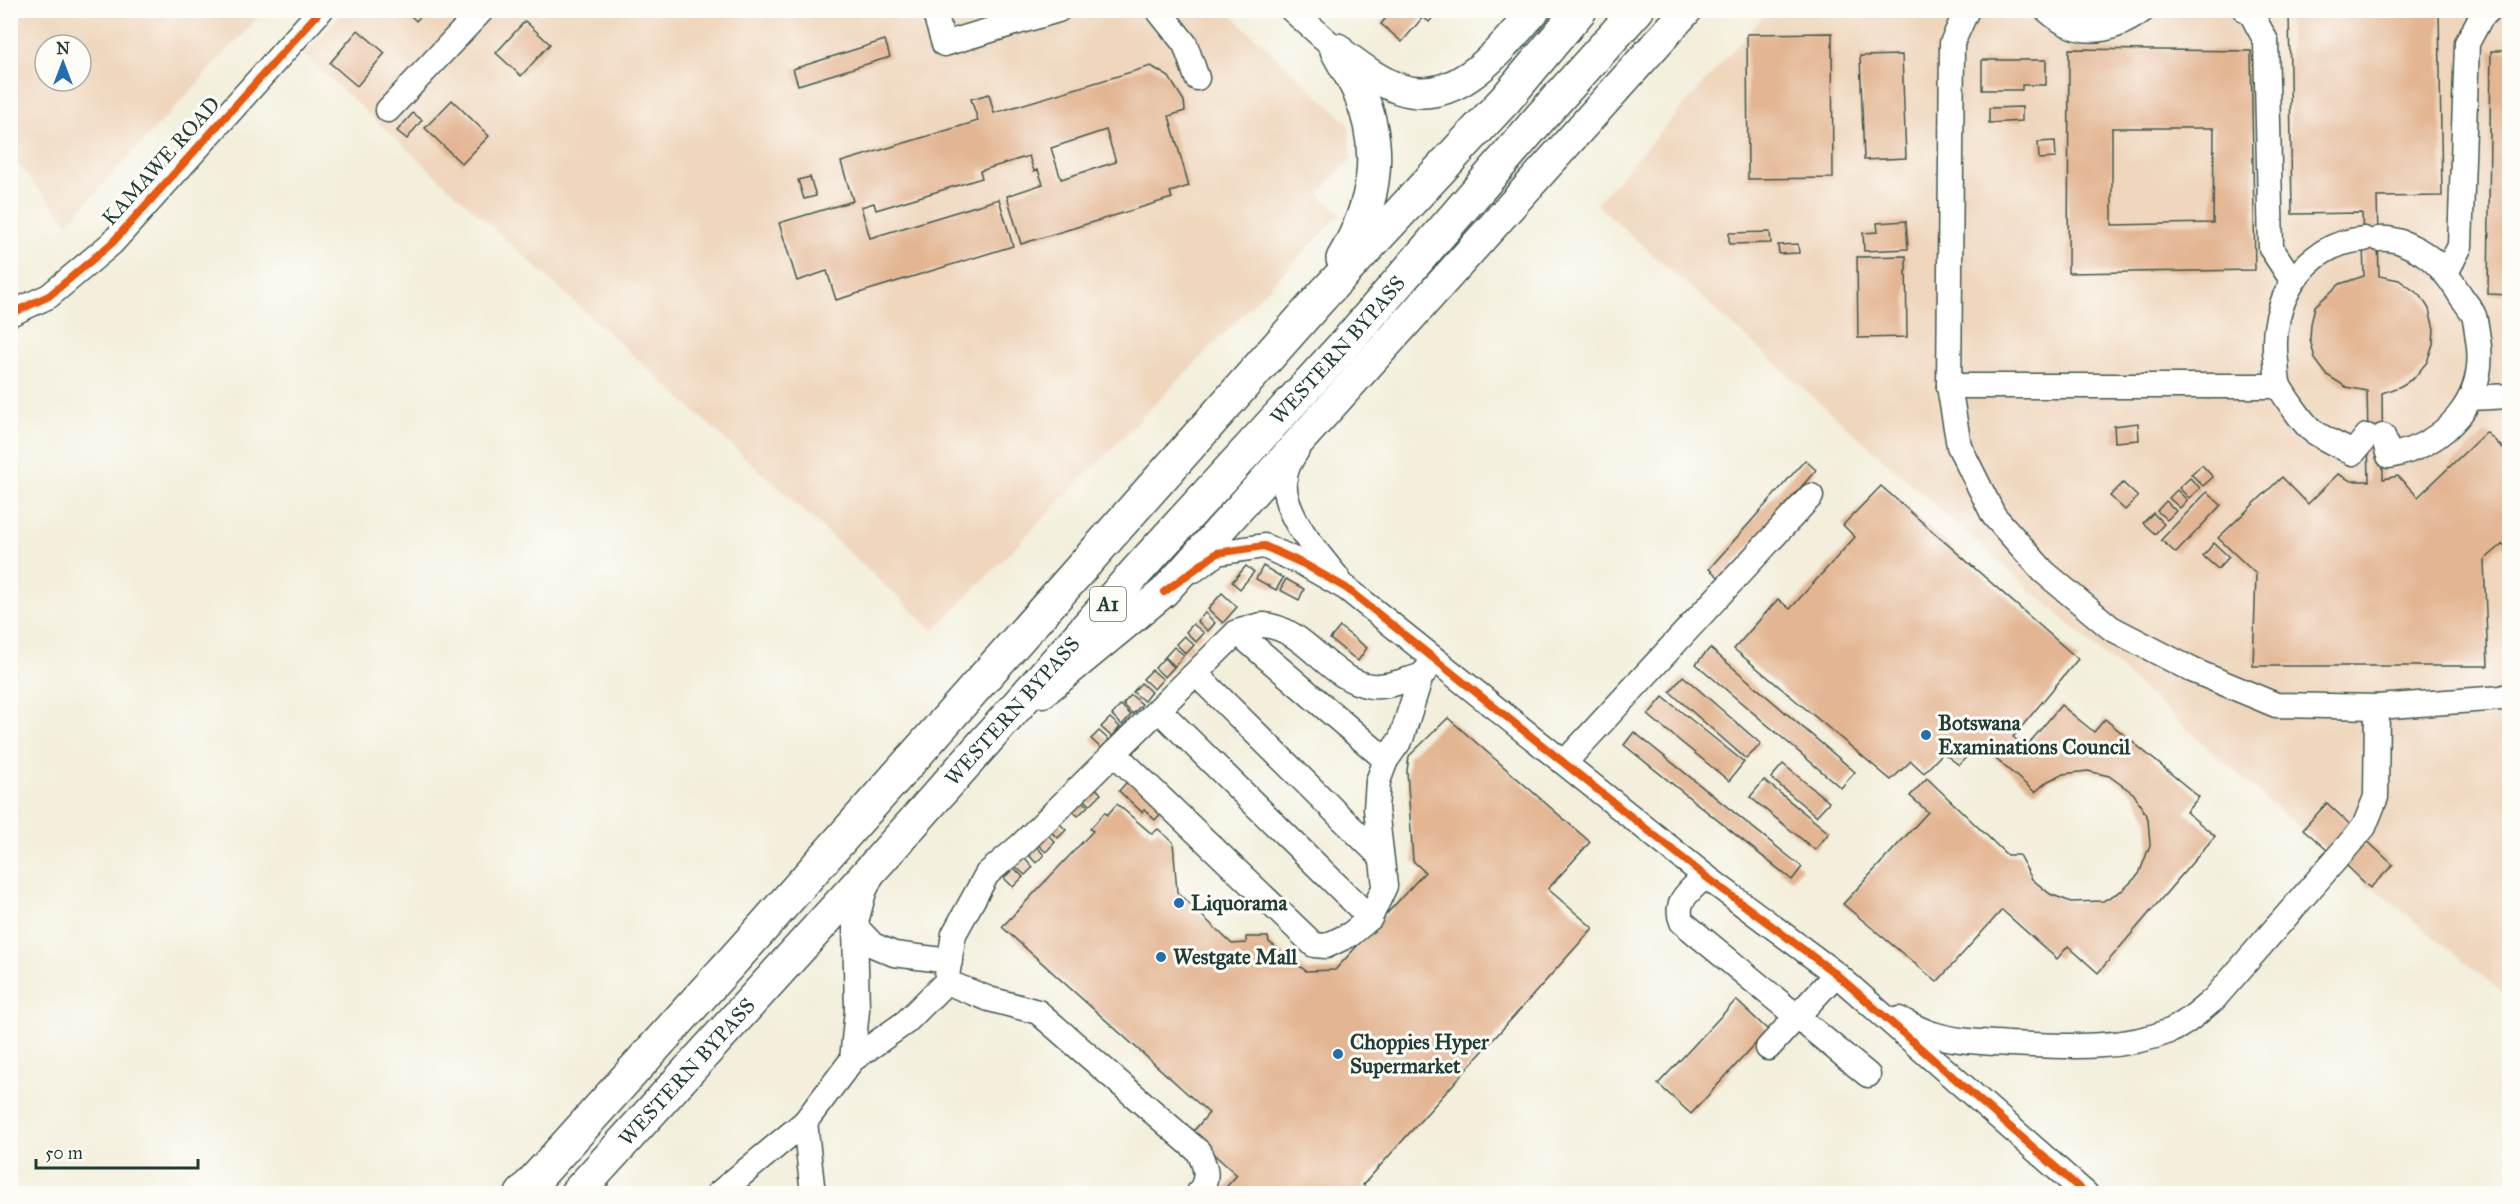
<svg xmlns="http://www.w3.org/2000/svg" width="2520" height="1204" font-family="'IM FELL Great Primer',serif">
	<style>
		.built { fill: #efd6bc; fill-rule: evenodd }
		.building { fill: #e3b592; fill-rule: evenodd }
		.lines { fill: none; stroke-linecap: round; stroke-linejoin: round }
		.minor-casing { stroke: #3f584d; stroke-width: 27 }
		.major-casing { stroke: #3f584d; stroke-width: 33 }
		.highway-casing { stroke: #3f584d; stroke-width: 36 }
		.minor { stroke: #fff; stroke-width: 24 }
		.major { stroke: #fff; stroke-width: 30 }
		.highway { stroke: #fff; stroke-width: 33 }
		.cycleway-casing { stroke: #fdfcf7; stroke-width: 11 }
		.cycleway { stroke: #e8590c; stroke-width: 8 }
		.poi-dot { fill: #1f6fb2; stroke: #fdfcf7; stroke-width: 2 }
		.labels { text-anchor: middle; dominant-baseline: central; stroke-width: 6; stroke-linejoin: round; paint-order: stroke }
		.shield { fill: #fdfcf7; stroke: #62766e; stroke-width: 1.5 }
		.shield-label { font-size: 20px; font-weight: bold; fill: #1f3d34 }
		.street-label { font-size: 21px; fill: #1f3d34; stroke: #fdfcf7 }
		.poi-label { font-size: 21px; font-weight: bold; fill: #1f3d34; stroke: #fdfcf7; text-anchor: start }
	</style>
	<rect width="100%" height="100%" fill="#fdfcf7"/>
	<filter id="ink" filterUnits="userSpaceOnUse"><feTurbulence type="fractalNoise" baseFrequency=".0167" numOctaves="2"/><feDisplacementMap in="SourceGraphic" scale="12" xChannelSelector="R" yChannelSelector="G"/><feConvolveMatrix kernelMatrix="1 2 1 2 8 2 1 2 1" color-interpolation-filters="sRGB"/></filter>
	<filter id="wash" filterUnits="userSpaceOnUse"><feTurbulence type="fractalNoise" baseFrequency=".008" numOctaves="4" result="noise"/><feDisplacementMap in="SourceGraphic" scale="24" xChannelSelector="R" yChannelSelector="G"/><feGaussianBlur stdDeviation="1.35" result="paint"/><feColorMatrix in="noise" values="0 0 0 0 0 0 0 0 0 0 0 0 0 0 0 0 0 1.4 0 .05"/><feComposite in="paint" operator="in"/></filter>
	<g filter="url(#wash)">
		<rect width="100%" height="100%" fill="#f3efdc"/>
		<g class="built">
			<path d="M345,10L1227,11L1348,123L1352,158L1319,194L1341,214L934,630L304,55Z"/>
			<path d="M10,11L11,10L264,11L68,223L11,157ZM45,45H81V81H45Z"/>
			<path d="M1768,11H2509V998L2284,815L1596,204Z"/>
		</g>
		<g id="blocks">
			<g class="building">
				<path d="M405,10H426L416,21Z"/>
				<path d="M1392,10H1439L1429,22L1423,17L1402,42L1381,24Z"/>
				<path d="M2289,10H2439L2442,196L2377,197L2379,276L2399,280L2421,296L2429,309L2434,329L2433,344L2427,362L2414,378L2401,386L2382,393L2383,479L2398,476L2418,497L2486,432L2510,455V551L2503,544L2484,560L2488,666H2253L2256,574L2218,538L2282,477L2308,504L2338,474L2351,481H2369L2367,391L2346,387L2327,375L2315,359L2310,339L2311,324L2315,306L2340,284L2364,276L2362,213L2292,214Z"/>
				<path d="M525,21L550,44L521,76L496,53Z"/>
				<path d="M358,30L385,53L357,86L330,63Z"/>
				<path d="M1832,33L1833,178L1748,179L1747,34Z"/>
				<path d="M885,40L890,57L798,85L793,69Z"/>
				<path d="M2069,49L2251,51L2255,270L2068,273ZM2112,128H2214L2213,223L2112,225Z"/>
				<path d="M2491,51H2510V295L2488,294Z"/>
				<path d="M1902,55L1906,158L1864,160L1860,56Z"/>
				<path d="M1982,60H2046V85H2022V90H1982Z"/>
				<path d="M1151,66L1169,77L1184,101L1185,111L1169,116L1189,186L1170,192L1172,198L1021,244L1007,196L1043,184L1038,170L1034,171L1029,156L980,171L982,178L876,210L874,203L861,207L870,238L999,199L1013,246L836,300L827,271L797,281L779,223L853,201L841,162L978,121L971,99L989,94L994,113ZM1106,130L1116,162L1061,179L1051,148Z"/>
				<path d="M452,100L489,136L462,164L425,128Z"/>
				<path d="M2022,107V121L1989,123V108Z"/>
				<path d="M413,113L422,120L407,139L397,131Z"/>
				<path d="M2055,141L2056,158L2039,159L2038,142Z"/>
				<path d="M810,177L816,196L804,199L798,180Z"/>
				<path d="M1906,221L1908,249L1864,251L1863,233L1878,232L1877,223Z"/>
				<path d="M1770,232L1771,243L1729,244V233Z"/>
				<path d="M1798,244L1799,253L1779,254L1778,245Z"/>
				<path d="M1906,256L1907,337L1858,338L1857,257Z"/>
				<path d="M2138,423L2139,440L2115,442L2114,426Z"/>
				<path d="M1805,460L1816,470L1721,579L1709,569Z"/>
				<path d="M2202,465L2213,477L2203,486L2191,474Z"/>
				<path d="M2190,478L2200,488L2189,498L2179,488Z"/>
				<path d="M2123,483L2138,497L2125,510L2110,496Z"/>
				<path d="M1881,486L2078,659L2013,737L2026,747L2061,705L2094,732L2105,719L2199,797L2186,812L2215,836L2098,973L2068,946L2057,959L2002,910L1937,982L1843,904L1928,812L1910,796L1927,778L2007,855H2019L2032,879L2050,894L2071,902L2103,901L2123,890L2139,874L2150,845L2148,819L2134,794L2109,776L2088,771L2063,774L2048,781L2035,792L1978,744L1959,765L1943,753L1924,773L1911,761L1891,780L1734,649L1778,599L1790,609L1855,537L1843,525Z"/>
				<path d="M2177,490L2187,500L2180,508L2169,498Z"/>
				<path d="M2207,492L2221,505L2176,553L2161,540Z"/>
				<path d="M2166,501L2176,511L2167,520L2157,511Z"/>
				<path d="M2153,513L2164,524L2155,534L2143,523Z"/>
				<path d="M2214,543L2229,557L2218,569L2203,556Z"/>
				<path d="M1246,566L1254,572L1240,589L1232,582Z"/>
				<path d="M1263,566L1283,578L1276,590L1256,579Z"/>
				<path d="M1286,579L1304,589L1299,600L1280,590Z"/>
				<path d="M1222,593L1237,607L1223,623L1208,609Z"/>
				<path d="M1205,613L1215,623L1208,631L1197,621Z"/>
				<path d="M1193,624L1204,633L1196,642L1186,632Z"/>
				<path d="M1340,627L1367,648L1358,661L1330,639Z"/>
				<path d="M1184,636L1194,645L1186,654L1176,644Z"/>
				<path d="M1174,647L1184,655L1175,666L1165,657Z"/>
				<path d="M1710,648L1855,772L1841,788L1696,664Z"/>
				<path d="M1164,658L1174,667L1165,677L1155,668Z"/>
				<path d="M1152,670L1163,679L1154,689L1143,679Z"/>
				<path d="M1683,676L1761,744L1746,759L1670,692Z"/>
				<path d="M1141,683L1151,692L1144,701L1133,692Z"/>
				<path d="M1131,695L1142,704L1133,714L1123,704Z"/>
				<path d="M1663,697L1744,762L1729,781L1648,715Z"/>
				<path d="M1121,705L1131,715L1122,725L1112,715Z"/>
				<path d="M1110,718L1120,727L1112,737L1101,727Z"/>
				<path d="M1448,718L1590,842L1548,889L1593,928L1363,1185L1374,1194H1220L1237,1175L1191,1134L1209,1113L1002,927L1093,831L1090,829L1105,812L1107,815L1117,804L1152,834L1158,829L1173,842L1177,892L1232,944L1246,943V937H1268L1269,942L1306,971L1335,970L1425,872L1413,861L1407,771L1409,756Z"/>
				<path d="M1099,731L1109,740L1101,748L1091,739Z"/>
				<path d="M1634,732L1802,867L1792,880L1624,745Z"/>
				<path d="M1783,764L1829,802L1816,816L1771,778Z"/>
				<path d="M1132,776L1168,806L1155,820L1144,809L1142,812L1119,791Z"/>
				<path d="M1764,780L1829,833L1815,850L1750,797Z"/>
				<path d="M1091,783L1101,794L1090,805L1079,794Z"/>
				<path d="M1077,796L1088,806L1078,816L1067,806Z"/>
				<path d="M2327,803L2393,865L2370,888L2346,865L2339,873L2321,856L2327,850L2303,829Z"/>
				<path d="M1056,820L1066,830L1058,838L1047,829Z"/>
				<path d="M1045,832L1055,842L1046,852L1035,842Z"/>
				<path d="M1035,845L1044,855L1036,863L1027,853Z"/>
				<path d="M1024,857L1033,867L1025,875L1015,866Z"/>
				<path d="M1014,868L1023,877L1013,887L1004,878Z"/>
				<path d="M1736,1000L1768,1030L1691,1114L1658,1084Z"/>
			</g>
		</g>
	</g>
	<g filter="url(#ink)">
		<use href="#blocks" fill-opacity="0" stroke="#3f584d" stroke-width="1.5"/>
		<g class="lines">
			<g class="minor-casing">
				<g id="minor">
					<path d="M934,10L944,44L1058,10"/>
					<path d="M1158,10L1185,44L1197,78"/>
					<path d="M1292,10L1337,50"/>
					<path d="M1967,10L1952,43L1949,386L1959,446L1994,516L2044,572L2111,628L2192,670L2276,705L2377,707L2502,698L2510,695"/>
					<path d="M2047,10C2079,39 2110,34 2143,10"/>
					<path d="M2246,10L2252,15L2266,41L2271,248L2292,280"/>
					<path d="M388,110L482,10"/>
					<path d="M2364,239C2303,244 2268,303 2276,361C2277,369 2276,380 2280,388C2286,398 2304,425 2313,431C2325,440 2340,446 2353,453L2367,436"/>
					<path d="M2379,239C2393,237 2406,244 2418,250C2436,260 2448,275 2459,293C2463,300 2471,308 2474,316C2476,323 2477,332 2478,339C2488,399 2446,445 2389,456L2383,436"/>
					<path d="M2446,273L2460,246L2467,43L2481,17L2489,10"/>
					<path d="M10,314L49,296L112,243L321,10"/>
					<path d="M1949,386H2279"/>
					<path d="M2471,398L2510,396"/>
					<path d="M1297,450C1294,455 1290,461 1288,466C1272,503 1315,550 1337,577"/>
					<path d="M1194,570L1217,553L1264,546L1304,564L1346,588L1705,876L1836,974L2086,1194"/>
					<path d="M1237,632L1386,760"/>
					<path d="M1196,674L1381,857"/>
					<path d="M1159,710L1370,918"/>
					<path d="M1114,753L1314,945L1326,946L1351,934L1370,918L1385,886L1376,809L1378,781L1386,760L1401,739L1421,676L1429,667"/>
					<path d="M1565,762L1811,496"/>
					<path d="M1705,876C1691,890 1673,901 1682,922L1868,1075"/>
					<path d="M855,926L873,945L894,954L950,961"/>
					<path d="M946,982L989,999L1038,1012L1199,1152C1206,1168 1210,1178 1198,1194"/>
					<path d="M1899,1019C1910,1024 1922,1031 1933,1034C1957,1042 1985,1042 2010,1044C2063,1046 2119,1051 2170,1031C2186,1024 2201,1010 2214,999L2364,827L2376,797L2377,707"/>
					<path d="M1768,1048L1836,974"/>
					<path d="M852,1060L906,1022L946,982L954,934L987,874L1020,846L1237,632C1245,630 1256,625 1264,625C1307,629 1328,680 1371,686C1387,688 1405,680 1421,676"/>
					<path d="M805,1122L813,1194"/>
					<path d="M718,1194L805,1122L852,1060L857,1010L855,926L864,892L871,877"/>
				</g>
			</g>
			<g class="major-casing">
				<g id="major">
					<path d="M1337,50C1356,64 1377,81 1400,89C1458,108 1501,48 1535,10"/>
					<path d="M1043,692L1164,592L1687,10"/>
				</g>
			</g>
			<g class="highway-casing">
				<g id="highway">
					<path d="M1337,50C1344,64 1353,77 1359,91C1385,150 1375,205 1343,259"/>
					<path d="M522,1194L765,925L1323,295L1505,100L1580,10"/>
					<path id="s1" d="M576,1194L879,861L1137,571L1345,344L1540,118L1637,10"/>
				</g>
			</g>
			<use href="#minor" class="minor"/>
			<use href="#major" class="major"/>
			<use href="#highway" class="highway"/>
			<g class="cycleway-casing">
				<g id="cycleway">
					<path d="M10,314L49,296L112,243L321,10"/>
					<path d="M1164,592L1217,553L1264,546L1304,564L1346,588L1705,876L1836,974L2086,1194"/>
				</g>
			</g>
			<use href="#cycleway" class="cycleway"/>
		</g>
	</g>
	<g class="poi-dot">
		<circle cx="1926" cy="735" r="6"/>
		<circle cx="1179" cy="903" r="6"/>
		<circle cx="1161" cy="957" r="6"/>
		<circle cx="1338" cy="1054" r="6"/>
	</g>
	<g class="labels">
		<rect class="shield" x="1090" y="587" width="36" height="34" rx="4.5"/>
		<g class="shield-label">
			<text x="1108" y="604">A1</text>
		</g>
		<g class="street-label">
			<text transform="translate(161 161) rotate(-48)">KAMAWE ROAD</text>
			<text stroke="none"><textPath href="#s1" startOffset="1137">WESTERN BYPASS</textPath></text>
			<text stroke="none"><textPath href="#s1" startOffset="651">WESTERN BYPASS</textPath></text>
			<text stroke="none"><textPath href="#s1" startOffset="165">WESTERN BYPASS</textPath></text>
		</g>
		<g class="poi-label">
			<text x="1938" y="723">Botswana<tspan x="1938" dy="24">Examinations Council</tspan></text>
			<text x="1191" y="903">Liquorama</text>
			<text x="1173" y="957">Westgate Mall</text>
			<text x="1350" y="1042">Choppies Hyper<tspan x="1350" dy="24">Supermarket</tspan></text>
		</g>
	</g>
	<rect width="2520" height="1204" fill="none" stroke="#fdfcf7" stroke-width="36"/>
	<g transform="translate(63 63)"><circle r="28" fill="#fdfcf7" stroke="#a4b0a9" stroke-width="1.5"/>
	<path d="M0-4.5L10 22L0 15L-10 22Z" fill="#1f6fb2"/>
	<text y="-9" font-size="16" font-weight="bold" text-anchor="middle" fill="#1f3d34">N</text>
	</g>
	<path d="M36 1159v9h162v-9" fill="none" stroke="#1f3d34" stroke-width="3"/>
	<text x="45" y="1159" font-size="18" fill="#1f3d34" stroke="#fdfcf7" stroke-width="4.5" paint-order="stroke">50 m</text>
</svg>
